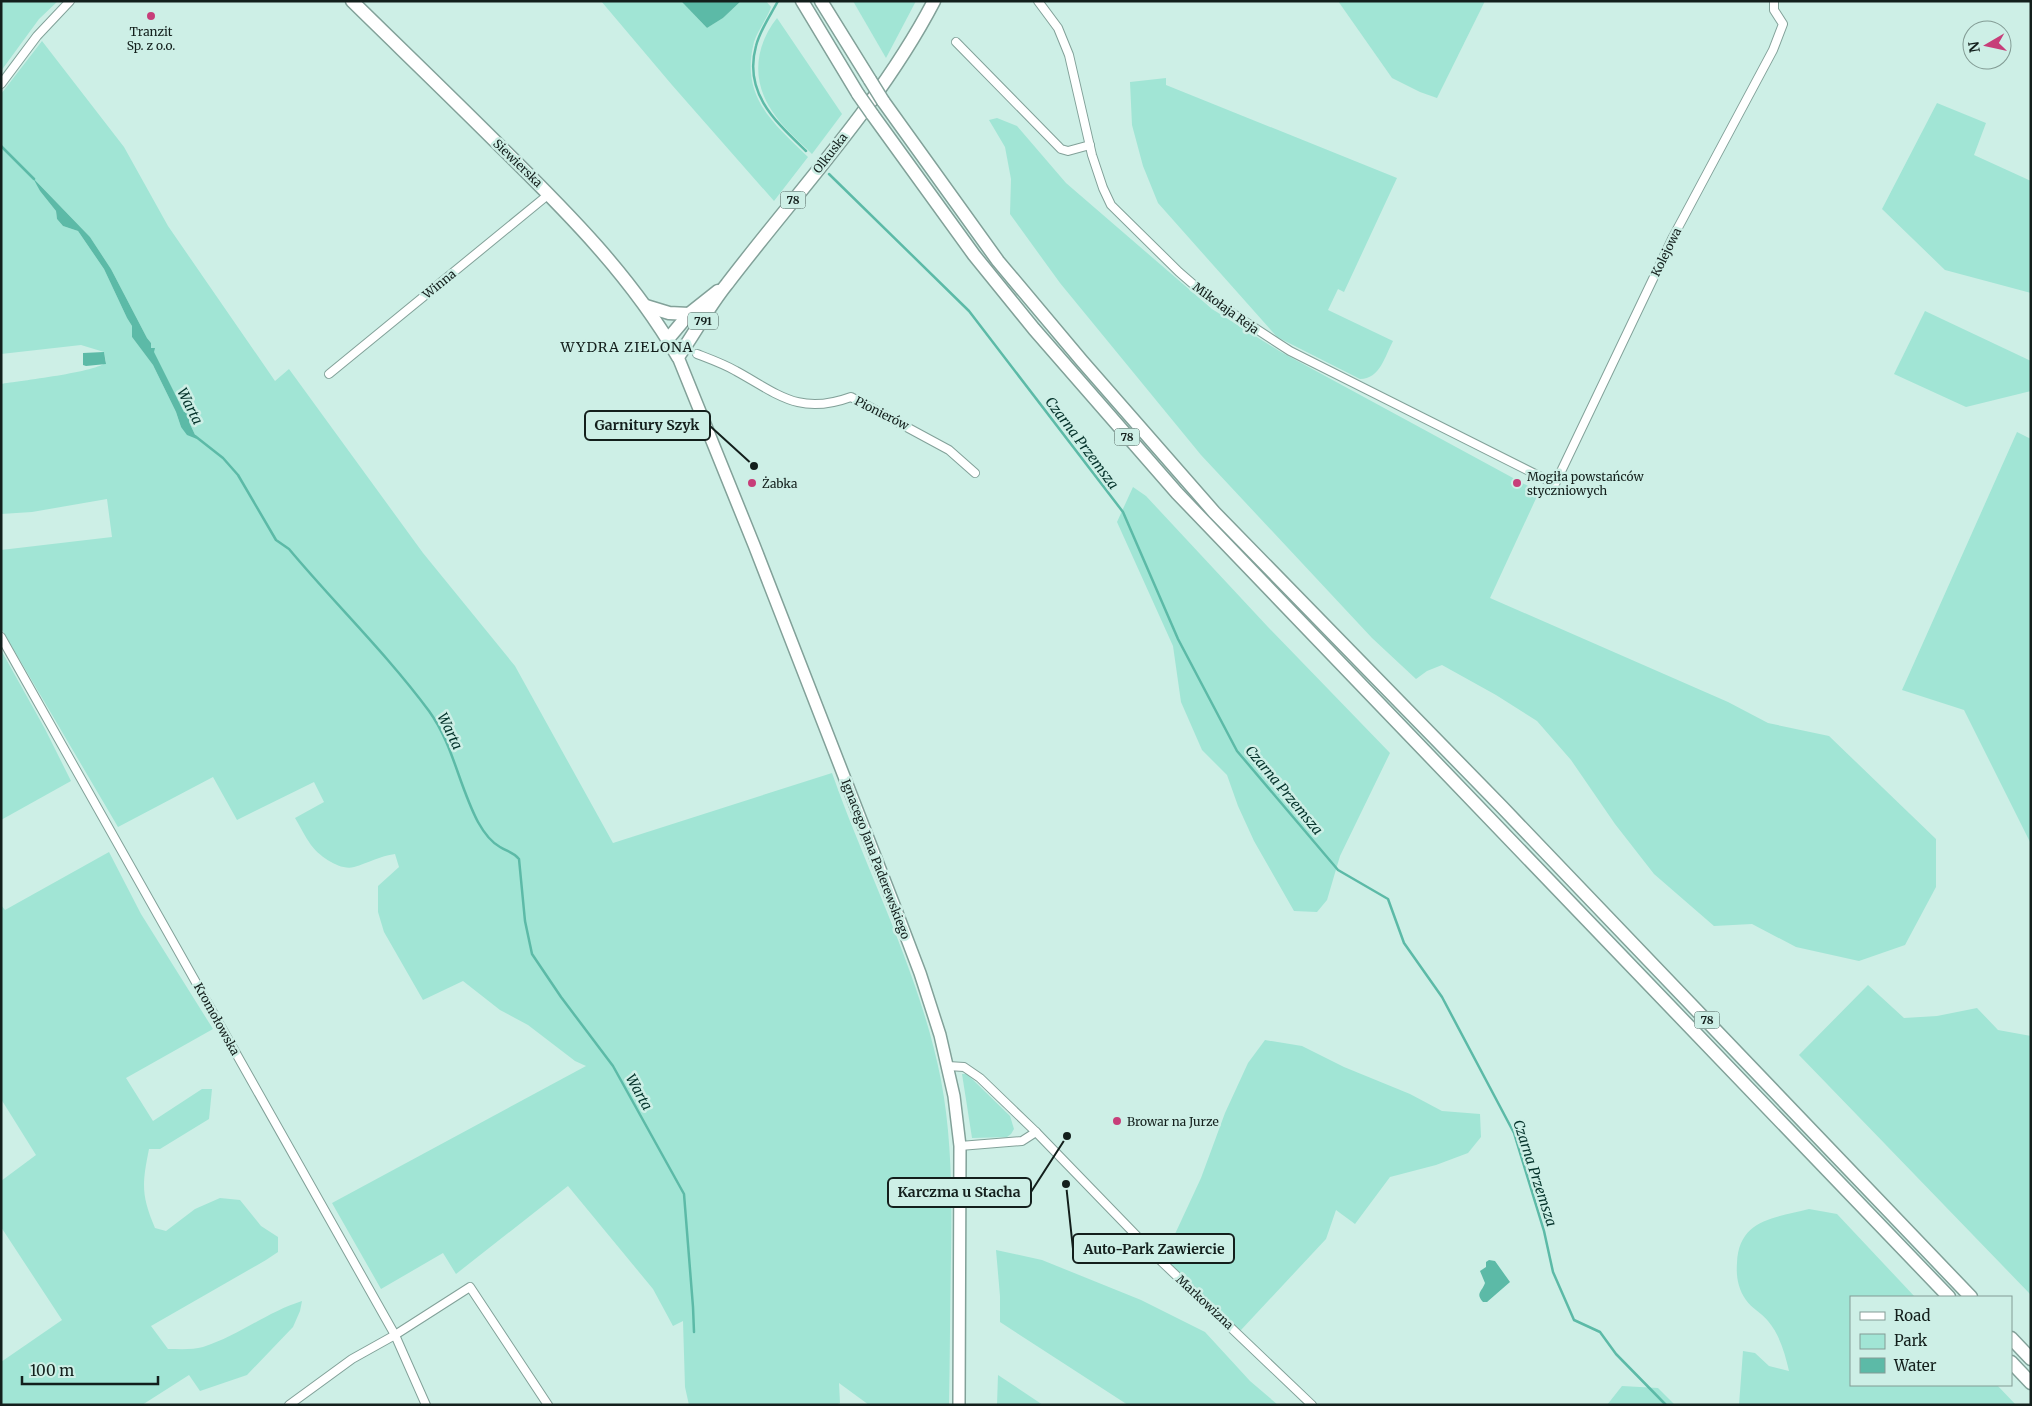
<svg xmlns="http://www.w3.org/2000/svg" width="2032" height="1406" font-family="Merriweather,serif">
	<style>
		.green { fill: #a1e5d5; fill-rule: evenodd }
		.water { fill: #5cbaa7 }
		.lines { fill: none; stroke-linecap: round; stroke-linejoin: round }
		.stream { stroke: #5cbaa7; stroke-width: 2.5 }
		.minor-casing { stroke: #82a199; stroke-width: 10 }
		.secondary-casing { stroke: #82a199; stroke-width: 14 }
		.primary-casing { stroke: #82a199; stroke-width: 15 }
		.minor { stroke: #fff; stroke-width: 8 }
		.secondary { stroke: #fff; stroke-width: 11 }
		.primary { stroke: #fff; stroke-width: 12 }
		.primary-bridge-casing { stroke: #82a199; stroke-width: 15; stroke-linecap: butt }
		.primary-bridge { stroke: #fff; stroke-width: 12 }
		.poi-dot { fill: #c73e79; stroke: #cdefe6; stroke-width: 2 }
		.labels { text-anchor: middle; dominant-baseline: central; stroke-width: 5; stroke-linejoin: round; paint-order: stroke }
		.shield { fill: #cdefe6; stroke: #4b5d59; stroke-width: 1 }
		.shield-label { font-size: 11px; font-weight: bold; fill: #131f1c }
		.poi-label { font-size: 12px; fill: #131f1c; stroke: #cdefe6; text-anchor: start }
		.street-label { font-size: 12px; fill: #131f1c; stroke: #cdefe6 }
		.neighbourhood-label { font-size: 14px; letter-spacing: 1px; fill: #131f1c; stroke: #cdefe6 }
		.water-label { font-size: 14px; font-style: italic; fill: #03322a; stroke: #cdefe6 }
		.leader { fill: none; stroke: #131f1c; stroke-width: 2 }
		.callout-dot { fill: #131f1c; stroke: #cdefe6; stroke-width: 2 }
		.callout { fill: #cdefe6; stroke: #131f1c; stroke-width: 2 }
		.callout-label { font-size: 14px; text-anchor: middle; font-weight: bold; fill: #131f1c }
	</style>
	<rect width="100%" height="100%" fill="#cdefe6"/>
	<g class="green">
		<path d="M1,1H58L39,19L1,71Z"/>
		<path d="M601,1H681L707,28L723,18L741,1H766L771,7C767,19 758,30 754,42C740,97 773,123 808,157L774,201L672,85Z"/>
		<path d="M853,1H916L886,58Z"/>
		<path d="M1338,1H1485L1437,98L1420,92L1392,78Z"/>
		<path d="M777,18L842,114L812,154C798,140 782,127 772,111C751,80 755,46 777,18Z"/>
		<path d="M42,41L124,147L168,226L275,381L289,369L423,553L515,666L613,843L832,773C868,875 920,973 941,1080C952,1138 952,1198 951,1257C950,1306 950,1356 949,1405H869L839,1383L840,1403L835,1405H689L685,1387L683,1321L673,1326L653,1289L568,1186L456,1274L443,1253L381,1289L332,1203L586,1066L575,1061L528,1025L500,1010L463,981L423,1000L384,932L378,912V886L399,867L395,854C380,856 368,863 354,867C340,871 319,856 311,845C305,837 300,826 295,818L324,802L314,782L237,820L213,777L118,827L1,628V550L112,537L107,499L32,512L1,514V384C18,381 99,372 106,362L104,352L81,345L1,354V94ZM35,180L90,237L111,269L147,338L151,343V349L181,406L184,412H192L189,422L197,439L181,427L176,412L153,365L132,337V326L127,318L104,269L78,231L63,226L57,219L56,211L40,191Z"/>
		<path d="M1166,78V85L1397,178L1344,292L1338,289L1328,310L1393,341C1385,356 1380,379 1360,379L1277,337L1158,203L1143,166L1132,125L1130,82Z"/>
		<path d="M1937,103L1986,123L1974,155L2031,181V293L1945,270L1882,209Z"/>
		<path d="M997,118L1017,126L1066,183L1212,309L1281,352L1539,492L1490,598L1728,702L1768,723L1829,736L1936,839V887L1905,945L1859,961L1796,947L1752,924L1714,926L1654,874L1615,824L1571,760L1537,721L1496,695L1442,665L1427,671L1416,679L1372,638L1201,455L1060,283L1010,214L1011,179L1005,147L989,120Z"/>
		<path d="M1925,311L2031,361V391L1966,407L1894,374Z"/>
		<path d="M2017,432L2031,439V844L1964,710L1902,690Z"/>
		<path d="M1133,487L1146,496L1268,627L1390,753L1340,856L1327,900L1317,912L1294,911L1254,841L1238,806L1227,775L1202,750L1181,702L1173,646L1117,522Z"/>
		<path d="M1,650L45,729L71,781L1,820Z"/>
		<path d="M109,852L141,914L213,1029L126,1078L153,1121L202,1089H212L209,1119L160,1149H149C142,1184 141,1195 155,1228L166,1231L195,1209L220,1198L240,1200L261,1226L278,1237V1252L266,1260L151,1326L168,1349C179,1349 193,1350 203,1347C238,1336 267,1312 302,1301L300,1311L293,1327L247,1375L200,1391L189,1375L142,1405H1V1362L62,1320L1,1227V1181L36,1155L1,1099V905L5,910Z"/>
		<path d="M1868,985L1904,1018L1937,1016L1977,1008L1998,1030L2031,1036V1295L1799,1055Z"/>
		<path d="M1265,1040L1302,1046L1344,1067L1410,1094L1442,1111L1480,1114L1481,1137L1468,1153L1436,1165L1390,1177L1355,1224L1336,1210L1326,1239L1241,1330L1233,1328L1162,1262L1201,1178L1225,1113L1248,1063Z"/>
		<path d="M962,1074H967L1010,1116L1014,1129L1011,1134L1007,1137L972,1138Z"/>
		<path d="M1809,1209L1837,1214L1915,1297H1851V1385H1997L2016,1405H1739L1743,1351L1755,1353L1769,1366L1789,1371C1785,1354 1780,1335 1768,1321C1762,1313 1751,1308 1746,1300C1738,1289 1736,1276 1737,1263C1739,1219 1774,1218 1809,1209Z"/>
		<path d="M996,1250L1042,1260L1141,1300L1205,1332L1250,1381L1278,1405H1128L1000,1322V1296Z"/>
		<path d="M998,1375L1043,1405H997Z"/>
		<path d="M1622,1386L1658,1388L1675,1405H1607Z"/>
	</g>
	<g class="water">
		<path d="M681,1H741L723,18L707,28Z"/>
		<path d="M33,178L90,237L111,269L147,338L151,343V348H155L154,352L184,412L192,411L189,422L197,439L187,435L181,427L176,412L153,365L132,337V326L127,318L104,269L78,231L63,226L57,219L56,211L40,191Z"/>
		<path d="M104,352L106,364L86,366L83,365V353Z"/>
		<path d="M1489,1260L1495,1261L1510,1282L1487,1302H1483C1475,1293 1482,1292 1485,1283L1480,1271L1486,1267V1262Z"/>
	</g>
	<g class="lines">
		<g class="stream">
			<path d="M778,1C770,16 760,30 756,46C743,93 776,122 806,151"/>
			<path d="M1,146L34,179"/>
			<path d="M829,174L969,311L1123,512L1178,639L1237,751L1338,870L1388,899L1404,943L1442,997L1514,1133L1544,1231L1553,1272L1574,1320L1600,1332L1616,1354L1666,1405"/>
			<path d="M195,436L223,458L238,475L276,540L289,549C335,604 386,653 429,711C453,744 459,786 478,822C483,831 491,842 500,847C508,852 513,852 519,859L525,921L532,954L561,997L613,1066L684,1194L693,1307L694,1332"/>
		</g>
		<g class="minor-casing">
			<g id="minor">
				<path d="M1038,1L1058,28L1069,55L1092,155L1103,188L1111,205L1179,272L1209,298L1290,351L1555,484L1673,237L1773,50L1783,24L1774,10V1"/>
				<path d="M956,42L1061,149L1068,151L1090,145"/>
				<path d="M1,84L37,36L70,1"/>
				<path d="M697,354C710,359 724,364 736,371C778,394 799,416 851,397L949,450L975,473"/>
				<path d="M329,374L549,194"/>
				<path d="M1,637L395,1335L426,1405"/>
				<path d="M948,1066L964,1067L980,1078L1036,1132L1162,1262L1312,1405"/>
				<path d="M960,1146L1022,1141L1036,1132"/>
				<path d="M289,1405L352,1359L395,1335L470,1287L548,1405"/>
			</g>
		</g>
		<g class="secondary-casing">
			<path id="secondary" d="M678,357L754,545L896,910L920,973L940,1035L954,1096L960,1146L959,1405"/>
		</g>
		<g class="primary-casing">
			<g id="primary">
				<path d="M352,1C402,50 453,99 503,149C568,213 632,277 678,357C695,333 709,306 727,284C797,192 881,103 934,1"/>
				<path d="M802,1L858,94"/>
				<path d="M821,1L870,80"/>
				<path d="M883,101L998,261L1082,361L1214,512L1502,807L1971,1297"/>
				<path d="M872,114L974,255L1034,329L1177,493L1949,1297"/>
				<path d="M646,306L669,313L689,314"/>
				<path d="M668,339L689,314L718,291"/>
				<path d="M2011,1338L2031,1359"/>
				<path d="M2011,1362L2031,1383"/>
			</g>
		</g>
		<use href="#minor" class="minor"/>
		<use href="#secondary" class="secondary"/>
		<use href="#primary" class="primary"/>
		<g class="primary-bridge-casing">
			<g id="primary-bridge">
				<path d="M870,80L883,101"/>
				<path d="M858,94L872,114"/>
			</g>
		</g>
		<use href="#primary-bridge" class="primary-bridge"/>
	</g>
	<g class="poi-dot">
		<circle cx="151" cy="16" r="5"/>
		<circle cx="752" cy="483" r="5"/>
		<circle cx="1517" cy="483" r="5"/>
		<circle cx="1117" cy="1121" r="5"/>
	</g>
	<g class="labels">
		<g class="shield">
			<rect x="780.5" y="191.5" width="25" height="17" rx="4"/>
			<rect x="688" y="312.5" width="30" height="17" rx="4"/>
			<rect x="1114.5" y="428.5" width="25" height="17" rx="4"/>
			<rect x="1694.5" y="1011.5" width="25" height="17" rx="4"/>
		</g>
		<g class="shield-label">
			<text x="793" y="200">78</text>
			<text x="703" y="321">791</text>
			<text x="1127" y="437">78</text>
			<text x="1707" y="1020">78</text>
		</g>
		<g class="poi-label">
			<text x="151" y="31" text-anchor="middle">Tranzit<tspan x="151" dy="14">Sp. z o.o.</tspan></text>
			<text x="1527" y="476">Mogiła powstańców<tspan x="1527" dy="14">styczniowych</tspan></text>
			<text x="762" y="483">Żabka</text>
			<text x="1127" y="1121">Browar na Jurze</text>
		</g>
		<g class="street-label">
			<text transform="translate(830 153) rotate(-52)">Olkuska</text>
			<text transform="translate(518 163) rotate(44)">Siewierska</text>
			<text transform="translate(1666 252) rotate(-64)">Kolejowa</text>
			<text transform="translate(439 284) rotate(-39)">Winna</text>
			<text transform="translate(1226 308) rotate(36)">Mikołaja Reja</text>
			<text transform="translate(882 413) rotate(27)">Pionierów</text>
			<text transform="translate(876 859) rotate(69)">Ignacego Jana Paderewskiego</text>
			<text transform="translate(217 1019) rotate(61)">Kromołowska</text>
			<text transform="translate(1205 1302) rotate(43)">Markowizna</text>
		</g>
		<g class="neighbourhood-label">
			<text x="627" y="347">WYDRA ZIELONA</text>
		</g>
		<g class="water-label">
			<text transform="translate(190 406) rotate(63)">Warta</text>
			<text transform="translate(1082 443) rotate(53)">Czarna Przemsza</text>
			<text transform="translate(450 731) rotate(64)">Warta</text>
			<text transform="translate(1284 790) rotate(50)">Czarna Przemsza</text>
			<text transform="translate(639 1092) rotate(61)">Warta</text>
			<text transform="translate(1535 1173) rotate(72)">Czarna Przemsza</text>
		</g>
	</g>
	<path class="leader" d="M754 466L710 426M1067 1136L1031 1192M1066 1184L1073 1249"/>
	<g class="callout-dot">
		<circle cx="754" cy="466" r="5"/>
		<circle cx="1067" cy="1136" r="5"/>
		<circle cx="1066" cy="1184" r="5"/>
	</g>
	<g class="callout">
		<rect x="585" y="411" width="125" height="29" rx="5"/>
		<rect x="888" y="1178" width="143" height="29" rx="5"/>
		<rect x="1073" y="1234" width="161" height="29" rx="5"/>
	</g>
	<g class="callout-label">
		<text x="647" y="430">Garnitury Szyk</text>
		<text x="959" y="1197">Karczma u Stacha</text>
		<text x="1154" y="1254">Auto-Park Zawiercie</text>
	</g>
	<rect width="2032" height="1406" fill="none" stroke="#131f1c" stroke-width="5"/>
	<rect x="1850" y="1296" width="162" height="90" fill="#cdefe6" stroke="#839c95"/>
	<rect x="1860" y="1312" width="25" height="8" fill="#ffffff" stroke="#839c95"/>
	<text x="1894" y="1321" font-size="15" fill="#131f1c">Road</text>
	<rect x="1860" y="1334" width="25" height="15" fill="#a1e5d5" stroke="#839c95"/>
	<text x="1894" y="1346" font-size="15" fill="#131f1c">Park</text>
	<rect x="1860" y="1358" width="25" height="15" fill="#5cbaa7" stroke="#839c95"/>
	<text x="1894" y="1371" font-size="15" fill="#131f1c">Water</text>
	<g transform="translate(1987 45) rotate(261)"><circle r="24" fill="#cdefe6" stroke="#839c95"/>
	<path d="M0-4L9 19L0 12L-9 19Z" fill="#c73e79"/>
	<text y="-8" font-size="14" font-weight="bold" text-anchor="middle" fill="#131f1c">N</text>
	</g>
	<path d="M22 1376v8h136v-8" fill="none" stroke="#131f1c" stroke-width="2.5"/>
	<text x="30" y="1376" font-size="15" fill="#131f1c" stroke="#cdefe6" stroke-width="4" paint-order="stroke">100 m</text>
</svg>
